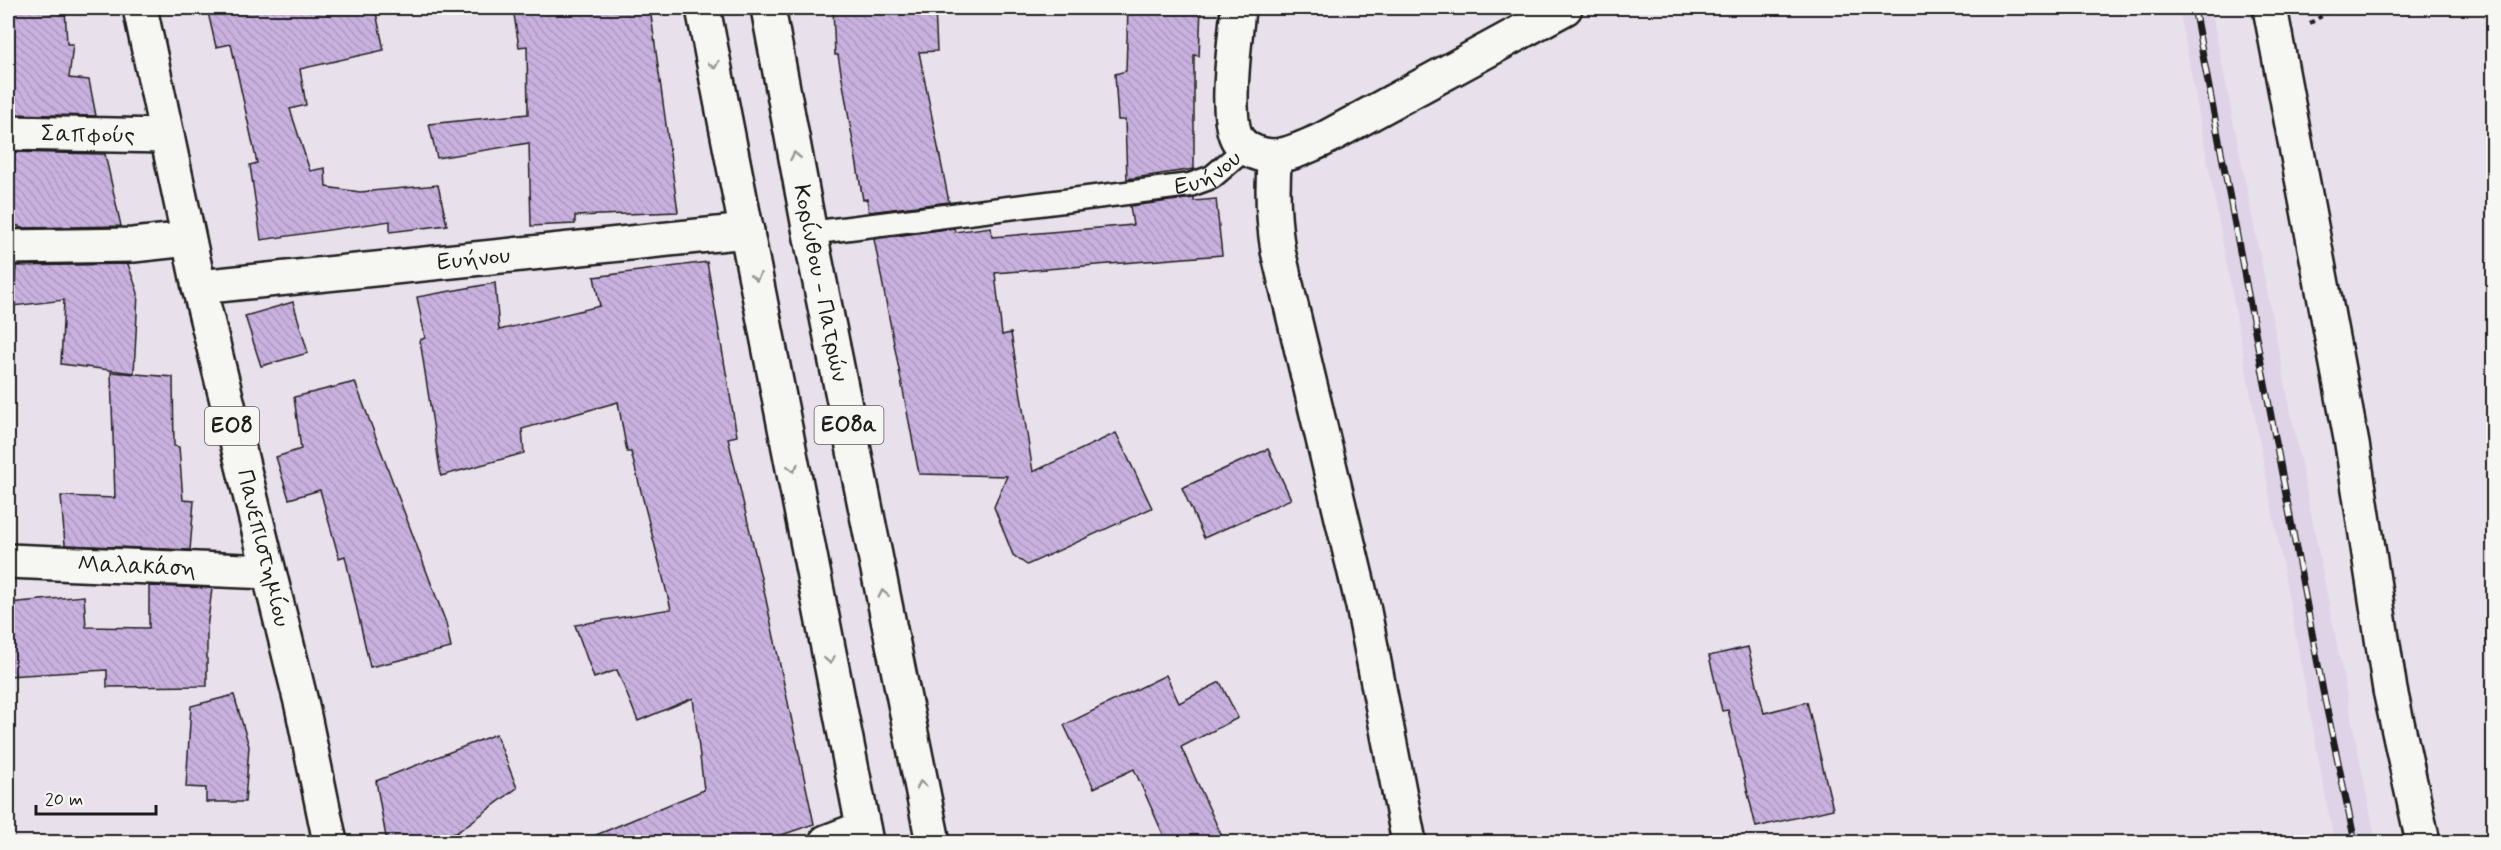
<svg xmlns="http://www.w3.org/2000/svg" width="2501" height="850" font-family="Mynerve,sans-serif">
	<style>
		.built { fill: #dfd3e8 }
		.building { fill: url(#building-back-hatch); stroke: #1c1c1c; stroke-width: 1.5 }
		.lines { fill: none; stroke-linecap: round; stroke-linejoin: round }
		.service-casing { stroke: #1c1c1c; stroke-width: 27 }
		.minor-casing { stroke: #1c1c1c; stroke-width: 38 }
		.tertiary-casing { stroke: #1c1c1c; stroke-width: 38 }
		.primary-casing { stroke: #1c1c1c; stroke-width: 38 }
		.trunk-casing { stroke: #1c1c1c; stroke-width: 38 }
		.path { stroke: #1c1c1c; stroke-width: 4; stroke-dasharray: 4.5 4.5; stroke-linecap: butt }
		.service { stroke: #f6f6f2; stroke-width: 22 }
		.minor { stroke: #f6f6f2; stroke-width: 33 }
		.tertiary { stroke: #f6f6f2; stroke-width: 33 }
		.primary { stroke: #f6f6f2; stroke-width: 33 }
		.trunk { stroke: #f6f6f2; stroke-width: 33 }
		.rail-casing { stroke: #1c1c1c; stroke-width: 7 }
		.rail { stroke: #f6f6f2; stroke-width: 4.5; stroke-dasharray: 14; stroke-linecap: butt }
		.oneway { stroke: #949492 }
		.labels { text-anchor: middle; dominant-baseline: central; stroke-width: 5; stroke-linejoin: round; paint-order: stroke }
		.shield { fill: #f6f6f2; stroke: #5d5d5c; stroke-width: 1.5 }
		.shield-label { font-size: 22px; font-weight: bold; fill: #1c1c1c }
		.street-label { font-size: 24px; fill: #1c1c1c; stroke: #f6f6f2 }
	</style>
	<defs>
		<pattern id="building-back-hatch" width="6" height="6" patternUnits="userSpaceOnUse" patternTransform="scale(1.5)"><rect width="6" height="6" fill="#c9b1df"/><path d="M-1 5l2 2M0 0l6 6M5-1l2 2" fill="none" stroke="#ac98bf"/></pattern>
	</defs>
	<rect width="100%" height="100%" fill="#e8e1ec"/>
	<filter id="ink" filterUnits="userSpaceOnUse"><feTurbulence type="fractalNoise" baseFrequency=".0167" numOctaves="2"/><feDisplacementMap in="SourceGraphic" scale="12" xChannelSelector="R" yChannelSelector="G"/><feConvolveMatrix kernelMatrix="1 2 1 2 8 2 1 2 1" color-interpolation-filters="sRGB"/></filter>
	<g filter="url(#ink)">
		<path class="built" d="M2179,8H2211L2376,842H2334Z"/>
		<g class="building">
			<path d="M8,8H65L67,44H73L69,78L89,80L96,116L8,114Z"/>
			<path d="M207,8H375L384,50L300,69L306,105L290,109L310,171L325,168L326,187L360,192L438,185L447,225L390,232V221L261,240L250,165L257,163L231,44L216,47Z"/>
			<path d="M513,8H650L678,212L575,216V224L531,226L529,143L437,158L429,124L528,114L527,46L519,47Z"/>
			<path d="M833,8H935L937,51L919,52L949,202L869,212L867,199L863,200L838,55H835Z"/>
			<path d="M1128,8H1201L1199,56L1194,55V169L1127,179L1125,120H1118L1115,74L1126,71Z"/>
			<path d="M8,152L105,154L121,226L19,228V226H8Z"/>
			<path d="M1194,198V201L1216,199L1222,255L995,273L1002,335L1011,333L1033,472L1116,433L1152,508L1027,565L1013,555L994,507L1007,476L919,474L874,239L954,228L955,232L991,227L992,237L1133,225L1130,206Z"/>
			<path d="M707,262L737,436L728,438L765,595L814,824L758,843H577L704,790L693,698L638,721L617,670L594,678L575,625L671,609L631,452H627L618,402L522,429L524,453L441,476L420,340L425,338L417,297L495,283L499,330L600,306L594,277Z"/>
			<path d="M128,264L138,293L134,373L61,364L64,300L13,306L16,266Z"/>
			<path d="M293,302L308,353L261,366L245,316Z"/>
			<path d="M111,372L173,377L174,446L179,447L183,500L194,501L190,550L65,545L61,496L115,498Z"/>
			<path d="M355,382L446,623L451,648L370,667L345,556L339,558L320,490L289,499L276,457L301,449L294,397Z"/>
			<path d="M1268,449L1291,499L1204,538L1182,488Z"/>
			<path d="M149,586L212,588L207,629V686L107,687V670L8,676V603L84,596L86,627L149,628Z"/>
			<path d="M1748,647L1764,713L1807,702L1833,809L1756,827L1728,710L1722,711L1709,656Z"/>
			<path d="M1166,675L1179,703L1220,682L1238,718L1181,747L1225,843H1167L1134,769L1094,788L1064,725Z"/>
			<path d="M234,695L249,746L245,802H206V788L186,787L191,706Z"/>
			<path d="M496,734L517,788L456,833L424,843H387L376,781Z"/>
		</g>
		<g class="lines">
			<g class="service-casing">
				<g id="service">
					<path id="s1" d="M810,233L1190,185L1212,177L1246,148"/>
				</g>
			</g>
			<g class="minor-casing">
				<g id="minor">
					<path d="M2270,8L2352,444L2390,690L2423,842"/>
					<path id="s2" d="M8,133L167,136"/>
					<path d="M1275,156C1271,189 1273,218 1278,251L1363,606L1409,842"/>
					<path d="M8,247L133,245L188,239"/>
					<path id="s3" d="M199,287L747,231"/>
					<path id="s4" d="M8,561L267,572"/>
					<path d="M826,842L863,828"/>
				</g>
			</g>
			<g class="tertiary-casing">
				<path id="tertiary" d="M1238,8C1236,36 1223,117 1238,140C1246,151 1261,156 1274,156C1291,155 1307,146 1322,140L1565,8"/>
			</g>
			<g class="primary-casing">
				<g id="primary">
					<path id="s5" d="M140,8L199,287L302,706L330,842"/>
				</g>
			</g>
			<g class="trunk-casing">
				<g id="trunk">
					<path d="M703,8L866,842"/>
					<path id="s6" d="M768,8L810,233L933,842"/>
				</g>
			</g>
			<path class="path" d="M2310,23L2335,8"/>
			<use href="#service" class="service"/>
			<use href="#minor" class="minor"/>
			<use href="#tertiary" class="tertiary"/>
			<use href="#primary" class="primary"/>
			<use href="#trunk" class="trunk"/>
			<g class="rail-casing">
				<path id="rail" d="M2194,8L2323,691L2355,842"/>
			</g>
			<use href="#rail" class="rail"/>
		</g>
		<defs><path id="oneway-chevron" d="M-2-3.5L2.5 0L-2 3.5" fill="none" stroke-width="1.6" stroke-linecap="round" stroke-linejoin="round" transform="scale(1.5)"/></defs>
		<g class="oneway">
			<use href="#oneway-chevron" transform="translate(714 65) rotate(79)"/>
			<use href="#oneway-chevron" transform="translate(795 156) rotate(-101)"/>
			<use href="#oneway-chevron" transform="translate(756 277) rotate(79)"/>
			<use href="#oneway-chevron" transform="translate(793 468) rotate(79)"/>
			<use href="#oneway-chevron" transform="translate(883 594) rotate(-101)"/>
			<use href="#oneway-chevron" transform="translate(830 660) rotate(79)"/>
			<use href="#oneway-chevron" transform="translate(921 785) rotate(-101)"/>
		</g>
	</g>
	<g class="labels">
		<g class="shield">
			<rect x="814.5" y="406" width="69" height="38" rx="4.5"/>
			<rect x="205" y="407" width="54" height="38" rx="4.5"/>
		</g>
		<g class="shield-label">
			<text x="849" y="425">ΕΟ8α</text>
			<text x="232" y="426">ΕΟ8</text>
		</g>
		<g class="street-label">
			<text stroke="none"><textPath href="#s2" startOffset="80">Σαπφούς</textPath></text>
			<text stroke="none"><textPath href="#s1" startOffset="404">Ευήνου</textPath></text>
			<text stroke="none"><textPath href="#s3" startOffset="276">Ευήνου</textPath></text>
			<text stroke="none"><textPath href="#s6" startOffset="280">Κορίνθου - Πατρών</textPath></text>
			<text stroke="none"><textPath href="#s5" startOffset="554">Πανεπιστημίου</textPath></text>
			<text stroke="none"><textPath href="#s4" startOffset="129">Μαλακάση</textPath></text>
		</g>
	</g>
	<rect width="2501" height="850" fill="none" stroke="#f6f6f2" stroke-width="30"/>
	<rect x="15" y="15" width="2471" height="820" fill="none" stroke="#1c1c1c" stroke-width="2" filter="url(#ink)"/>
	<path d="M36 805v9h120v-9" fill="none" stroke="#1c1c1c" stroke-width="3"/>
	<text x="45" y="805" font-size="18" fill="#1c1c1c" stroke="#f6f6f2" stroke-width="4.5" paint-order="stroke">20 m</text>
</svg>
